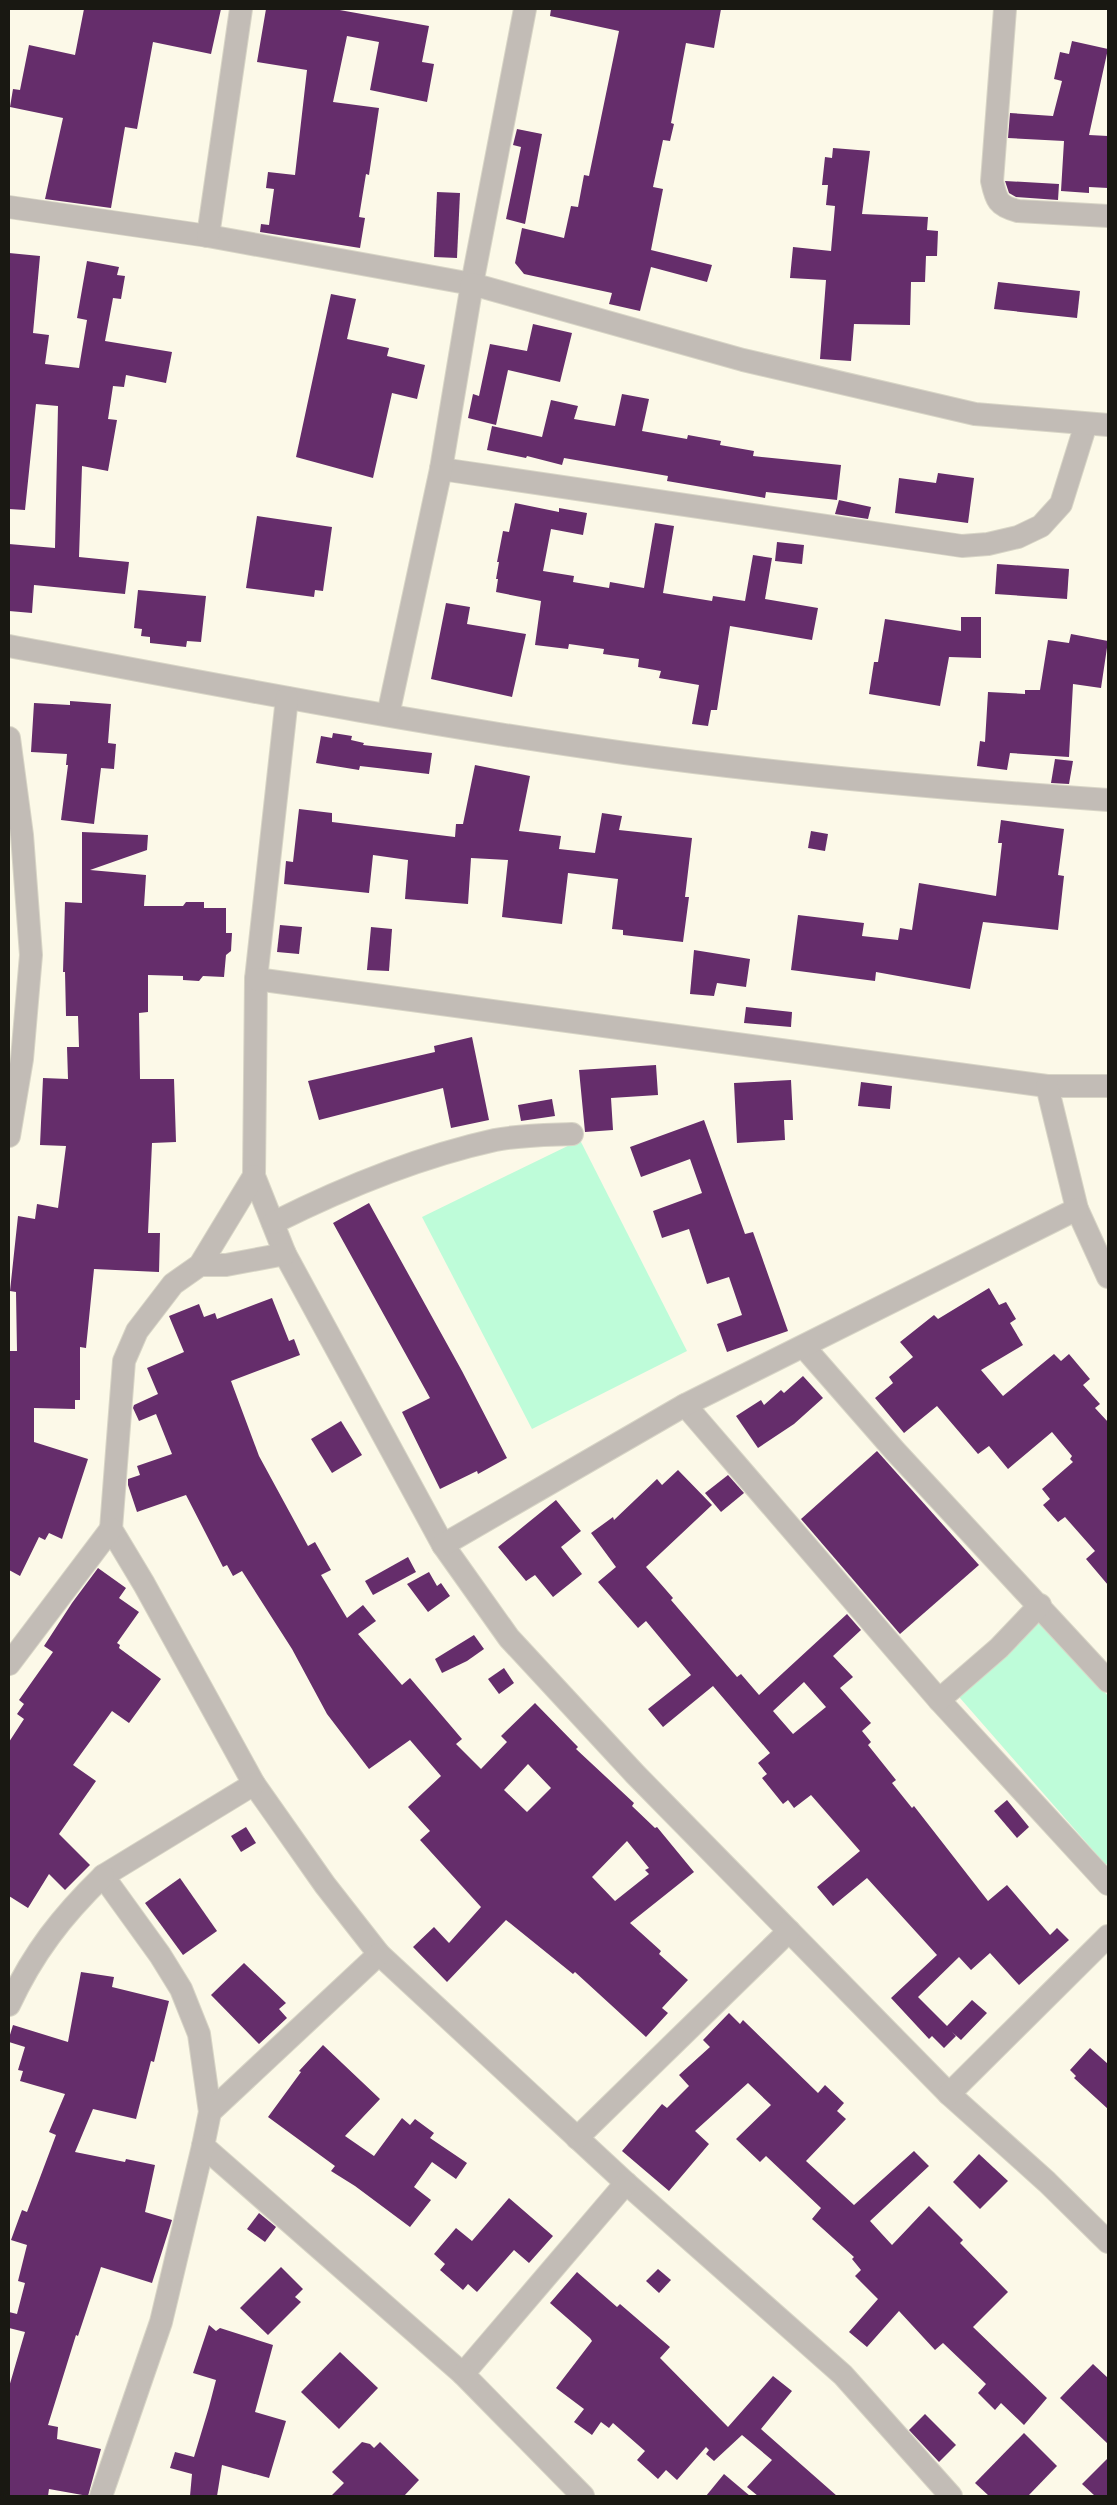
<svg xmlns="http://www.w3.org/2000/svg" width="1117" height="2505" font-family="Mulish,sans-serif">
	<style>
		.green { fill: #befcd9 }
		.building { fill: #652d6b; fill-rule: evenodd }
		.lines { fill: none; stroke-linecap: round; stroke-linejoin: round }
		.street-casing { stroke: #d8d5c6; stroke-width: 24 }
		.street { stroke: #c2bcb6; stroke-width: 22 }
	</style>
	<rect width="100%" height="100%" fill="#fcf9e8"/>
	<g class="green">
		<path d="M580,1140L687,1351L532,1429L422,1217Z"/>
		<path d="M1039,1617L1108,1696V1862L1106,1865L953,1690Z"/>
	</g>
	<g class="building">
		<path d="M84,9H221L211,54L153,42L137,129L125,127L111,208L45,199L63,118L10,107L13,89L20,90L29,45L75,55Z"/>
		<path d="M266,9H334L429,26L422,62L434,64L427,102L370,90L379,42L347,36L333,102L379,108L369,175L366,174L359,217L365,218L360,248L260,232L261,224L269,225L274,189L266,188L268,172L295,175L307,70L257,62Z"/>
		<path d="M551,9H721L714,48L686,43L671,123L674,124L670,141L663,140L653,187L663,189L651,250L712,265L707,282L651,267L640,311L609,304L612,293L524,274L515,263L522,228L564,238L571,206L578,207L584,175L589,176L619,31L550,16Z"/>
		<path d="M1072,41L1108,49L1089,135L1108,136V188L1089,187V193L1061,191L1064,141L1008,138L1010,113L1053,116L1062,81L1054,79L1060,52L1069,54Z"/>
		<path d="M517,129L542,134L525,224L506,219L521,147L513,145Z"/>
		<path d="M833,148L870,151L862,214L928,217L927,230L938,231L937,256H926L925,282H911L910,325L854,324L851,361L820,359L826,280L790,278L793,247L831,251L835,206L826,205L828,185H822L825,157L832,158Z"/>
		<path d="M1005,181L1059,184L1058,200L1016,197L1009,193Z"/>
		<path d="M437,192L460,193L457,258L434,257Z"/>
		<path d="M9,253L40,256L33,333L49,335L45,364L79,368L87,320L77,318L87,261L119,267L117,275L125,276L121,299L113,298L105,341L172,352L166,383L126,375L124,387L113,386L108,419L117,420L108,471L82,466L79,557L129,562L125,594L34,585L32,613L9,611V544L55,548L58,406L36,404L25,510L9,509Z"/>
		<path d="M998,282L1080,291L1077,318L994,309Z"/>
		<path d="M331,294L356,299L347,339L389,348L387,356L425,365L417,399L392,393L373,478L296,457Z"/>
		<path d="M533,324L572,333L560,382L508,370L496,425L468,418L473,394L479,396L490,344L527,351Z"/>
		<path d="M622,394L649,399L642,431L687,439L688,435L721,441L720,445L754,451L753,456L841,465L837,500L766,492L765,498L667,481L668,476L564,458L562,465L527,456L526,458L487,450L492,426L542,437L551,400L578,406L574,419L615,426Z"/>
		<path d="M938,473L974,478L968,523L895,513L899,478L936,483Z"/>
		<path d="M839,500L871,507L868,519L835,514Z"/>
		<path d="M515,503L559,512V508L587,513L583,535L551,529L543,571L574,576L573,582L609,588L610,582L644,588L655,523L674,526L663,593L712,601L713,596L745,601L753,555L772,558L765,599L818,608L812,640L730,626L717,710H711L708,726L692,724L699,685L659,678L661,671L638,667L639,659L603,654L604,649L569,644L568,649L535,645L541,601L496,592L498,579H496L499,562H497L503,531L509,532Z"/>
		<path d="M257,516L332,527L323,591L315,590L314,597L246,588Z"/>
		<path d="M777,542L804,545L802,564L775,561Z"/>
		<path d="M997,564L1069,569L1067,599L995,594Z"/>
		<path d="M138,590L206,596L201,642L187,641L186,647L150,643V637L141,636L142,629L134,628Z"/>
		<path d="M446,603L470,607L467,624L526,634L512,697L431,679Z"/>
		<path d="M961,617H981V658L949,657L940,706L869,694L874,662H878L885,619L961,631Z"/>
		<path d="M1071,634L1108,641L1101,688L1073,684L1069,757L1010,753L1007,770L977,766L980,741L985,742L988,692L1025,694V690H1040L1048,640L1069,643Z"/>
		<path d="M70,701L111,704L108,743L116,744L114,769L101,768L94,824L61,820L68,765H66L67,754L31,752L34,703L70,705Z"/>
		<path d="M333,733L352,736L351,740L364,743L363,745L432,753L429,774L360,766L359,770L316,763L321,736L332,738Z"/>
		<path d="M1055,759L1073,761L1069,784L1051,783Z"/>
		<path d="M475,765L530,776L519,831L561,836L559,849L595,853L602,813L622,816L619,830L692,838L685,897H689L683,942L623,935V930L612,929L618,879L568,873L562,924L502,917L508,860L471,858L468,904L405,899L408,860L373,855L369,893L284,884L286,861L293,862L299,809L332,813V822L455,837L456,824H463Z"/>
		<path d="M1001,820L1064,829L1058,875L1064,876L1058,930L983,922L970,989L876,972L875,981L791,970L798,915L864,923L862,936L898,940L900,928L912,930L919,883L996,896L1002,843H998Z"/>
		<path d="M811,831L828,834L825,851L808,848Z"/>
		<path d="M82,832L148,835L147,850L90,870L146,875L144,906H183L186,902H204V908H226V933H232L231,951L226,955L224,977L203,976L199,981L183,980V976L148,975V1012L139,1013L140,1079H174L176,1142L152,1143L148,1233H160L159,1272L94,1269L86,1348L80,1347V1400H75V1409L34,1408V1442L88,1459L62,1539L49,1533L45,1540L39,1537L20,1576L9,1570V1351H17L16,1292L10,1291L18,1216L35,1219L37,1204L58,1208L66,1146L40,1145L43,1078L68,1079L67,1047H79L78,1016H66L65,972H63L65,902L82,903Z"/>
		<path d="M280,925L302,927L299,954L277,952Z"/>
		<path d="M371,927L392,929L389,971L367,970Z"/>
		<path d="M694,950L750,959L746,987L717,983L714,996L690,994Z"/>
		<path d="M746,1007L792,1012L791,1027L744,1023Z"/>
		<path d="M472,1037L489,1120L451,1128L443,1088L319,1120L308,1081L435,1052L434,1046Z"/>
		<path d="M656,1065L658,1095L611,1098L613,1130L585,1132L579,1070Z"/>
		<path d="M791,1080L793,1120H784L785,1140L737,1143L734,1083Z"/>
		<path d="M861,1082L892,1086L890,1109L858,1106Z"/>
		<path d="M552,1099L555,1116L521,1121L518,1105Z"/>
		<path d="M704,1120L745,1234L753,1232L788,1331L727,1352L717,1324L742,1315L729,1277L707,1284L689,1229L662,1238L653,1211L702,1193L690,1159L641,1177L630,1147Z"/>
		<path d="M369,1203L462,1371L507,1458L478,1474L477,1471L440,1489L402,1412L430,1398L333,1223Z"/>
		<path d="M989,1288L999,1305L1006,1302L1016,1319L1010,1323L1023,1345L981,1370L1003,1396L1054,1354L1061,1361L1069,1354L1090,1379L1083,1385L1100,1404L1095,1408L1108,1422V1585L1086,1559L1095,1551L1065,1517L1058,1522L1043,1505L1050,1499L1042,1489L1073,1462L1070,1459L1072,1456L1052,1432L1008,1469L989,1446L978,1454L937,1406L904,1433L875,1398L893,1383L889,1377L913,1357L900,1342L934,1315L938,1319Z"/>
		<path d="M272,1298L289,1341L294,1339L300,1355L231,1381L259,1456L308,1546L315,1542L331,1570L321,1575L347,1618L363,1605L376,1621L358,1634L402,1685L410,1678L462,1739L456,1744L481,1769L507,1742L501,1736L535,1703L578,1747L576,1749L634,1803L632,1806L655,1828L657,1827L694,1872L630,1923L661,1951L659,1954L688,1980L662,2008L668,2013L646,2037L575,1972L573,1974L506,1920L447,1982L413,1947L434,1927L449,1943L481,1907L420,1840L430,1831L408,1807L441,1776L410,1740L369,1769L327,1714L292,1649L242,1571L233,1576L227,1565L223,1567L186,1495L137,1512L128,1485V1479L140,1475L137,1466L172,1454L156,1414L139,1421L133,1408L134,1405L158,1394L147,1368L184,1352L169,1316L199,1304L204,1317L215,1313L217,1319ZM528,1764L551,1788L527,1812L504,1790ZM627,1841L649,1868L645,1870L649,1874L615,1901L592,1877Z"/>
		<path d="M803,1376L823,1398L794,1424L758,1448L736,1416L761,1400L764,1405L781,1390L784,1393Z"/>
		<path d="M341,1421L362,1455L332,1473L311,1439Z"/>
		<path d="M877,1451L979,1565L900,1634L801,1519Z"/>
		<path d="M678,1470L712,1505L646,1567L673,1598L671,1600L737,1677L741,1674L759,1695L847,1614L861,1630L833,1656L853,1677L840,1688L871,1723L862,1731L871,1742L868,1745L896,1780L892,1783L912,1808L914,1806L988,1901L1007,1885L1050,1935L1057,1928L1069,1940L1019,1985L990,1953L971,1970L959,1957L918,1997L947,2026L972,2000L987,2013L961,2040L952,2032L956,2036L944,2048L932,2036L929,2039L891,1998L937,1955L867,1878L833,1906L817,1887L860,1851L811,1795L794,1808L788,1800L783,1804L762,1778L767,1774L758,1763L770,1753L713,1686L663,1727L648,1709L691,1675L646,1621L638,1628L598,1582L616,1567L591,1533L613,1517L614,1520L657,1479L662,1485ZM804,1682L826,1707L793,1734L773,1711Z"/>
		<path d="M728,1475L744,1493L721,1512L705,1493Z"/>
		<path d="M556,1500L581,1531L561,1547L582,1574L553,1597L535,1575L526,1581L498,1547Z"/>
		<path d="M408,1557L416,1572L373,1595L365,1581Z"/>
		<path d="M98,1568L126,1588L119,1598L139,1612L117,1643L120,1645L119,1648L161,1679L129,1723L112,1711L73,1765L96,1781L59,1834L90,1865L65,1890L49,1874L28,1908L9,1896V1742L24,1719L17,1714L24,1704L19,1700L53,1652L44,1646L72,1603Z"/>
		<path d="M429,1572L437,1586L441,1583L450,1596L428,1612L407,1584Z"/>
		<path d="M474,1635L484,1649L467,1661L442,1673L435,1659Z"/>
		<path d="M504,1668L514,1683L499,1694L488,1679Z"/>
		<path d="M1007,1800L1029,1827L1017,1838L994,1811Z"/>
		<path d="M246,1827L256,1843L241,1852L231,1836Z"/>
		<path d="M180,1878L217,1931L183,1955L145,1903Z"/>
		<path d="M244,1963L286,2003L279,2009L287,2018L259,2044L211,1995Z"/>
		<path d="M81,1972L114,1977L112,1987L169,2001L154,2062L151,2061L136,2119L93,2109L75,2152L125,2162L126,2159L155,2165L145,2212L172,2220L152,2283L101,2267L78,2336L76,2335L48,2425L58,2427L57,2439L101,2449L88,2496L49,2489L48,2496H9V2387L25,2332L9,2328V2312L17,2314L25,2283L18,2281L27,2245L11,2240L22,2210L27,2212L56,2135L49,2132L65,2094L20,2081L23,2071L18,2070L25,2047L9,2042V2038L13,2025L68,2042Z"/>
		<path d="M729,2013L740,2024L743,2020L818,2093L825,2085L844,2103L837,2111L846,2119L806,2161L854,2205L914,2151L929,2166L870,2221L892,2245L929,2206L963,2240L960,2243L1008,2292L973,2327L1047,2398L1024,2425L1001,2403L995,2410L978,2393L986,2384L943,2343L935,2350L899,2311L867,2347L849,2332L878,2299L855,2276L861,2270L852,2259L854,2257L812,2219L821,2208L766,2156L760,2162L736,2139L771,2105L748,2083L695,2131L709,2144L669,2191L622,2151L662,2104L667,2108L689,2086L679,2075L710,2047L703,2040Z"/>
		<path d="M323,2045L380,2099L345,2136L374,2156L402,2118L410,2125L415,2119L434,2133L430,2138L467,2163L456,2179L432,2162L414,2187L431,2200L410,2227L355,2186L331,2171L335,2166L268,2117L301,2072L299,2071Z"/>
		<path d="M1090,2048L1108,2064V2109L1074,2078L1076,2076L1070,2070Z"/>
		<path d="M979,2154L1008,2181L980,2209L953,2182Z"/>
		<path d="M509,2198L553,2236L529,2263L514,2250L477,2292L468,2284L463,2290L440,2270L445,2264L434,2254L456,2228L472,2241Z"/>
		<path d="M259,2213L276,2227L265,2242L247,2229Z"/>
		<path d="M281,2267L303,2289L295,2297L301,2302L268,2335L240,2308Z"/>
		<path d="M658,2269L671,2280L659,2293L646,2281Z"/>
		<path d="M577,2272L617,2307L620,2304L670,2347L660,2358L728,2427L773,2376L792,2391L761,2429L837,2496H758L747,2487L772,2460L742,2435L714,2461L706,2454L709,2450L706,2447L677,2480L666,2470L658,2479L637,2460L645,2451L613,2423L609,2428L601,2422L592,2435L574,2422L584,2409L556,2388L592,2341L590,2338L550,2303Z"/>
		<path d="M209,2325L216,2331L220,2328L273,2345L255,2412L286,2421L269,2478L222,2465L217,2496H190L192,2474L170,2468L175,2452L194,2457L209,2407L216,2380L193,2373Z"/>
		<path d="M340,2352L378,2388L339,2429L301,2392Z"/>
		<path d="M1093,2364L1108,2378V2444L1060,2398Z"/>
		<path d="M925,2414L956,2445L939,2462L909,2430Z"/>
		<path d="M1024,2433L1057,2466L1028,2496H989L975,2483Z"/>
		<path d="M362,2442L370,2444L374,2448L380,2442L419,2480L404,2496H331L344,2483L332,2472Z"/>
		<path d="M1108,2458V2496H1095L1082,2484Z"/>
		<path d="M724,2474L750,2496H706Z"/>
	</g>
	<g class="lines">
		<g class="street-casing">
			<g id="street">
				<path d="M1005,9L992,181C996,200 998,206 1018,211L1108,216"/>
				<path d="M9,207L208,236L472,284L525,9"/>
				<path d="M208,236L241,9"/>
				<path d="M441,469L962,546L988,544L1018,537L1041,526L1061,504L1086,424"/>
				<path d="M9,646C213,684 418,724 625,753C785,775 947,789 1108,800"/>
				<path d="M287,698L256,979L254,1176L285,1254L443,1545L509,1638L635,1774L949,2094L1047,2182L1108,2242"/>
				<path d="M388,715L441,469L472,284L743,360L975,414L1108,425"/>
				<path d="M9,738L22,835L31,955L22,1059L9,1136"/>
				<path d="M256,979L1047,1086H1108"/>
				<path d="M1047,1086L1077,1209L1108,1277"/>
				<path d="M254,1176L200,1265L173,1284L137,1331L124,1361L111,1529L144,1584L254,1784L325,1885L379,1954L626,2183L843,2375L951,2496"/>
				<path d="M273,1223C343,1188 418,1157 495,1140C520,1135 547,1135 572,1134"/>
				<path d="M200,1265H226L285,1254"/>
				<path d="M804,1347L895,1451L1108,1681"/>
				<path d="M685,1405L939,1700L1108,1884"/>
				<path d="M443,1545L685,1405L1077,1209"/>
				<path d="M9,1664L111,1529"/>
				<path d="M939,1700L999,1648L1040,1605"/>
				<path d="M254,1784L103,1876L160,1955L181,1989L199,2034L210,2112L203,2146L463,2374L626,2183"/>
				<path d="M9,2005C33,1953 62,1916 103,1876"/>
				<path d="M949,2094L1108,1936"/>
				<path d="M210,2112L379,1954"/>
				<path d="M577,2138L789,1931"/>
				<path d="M463,2374L583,2496"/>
				<path d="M101,2496L161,2322L203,2146"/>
			</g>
		</g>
		<use href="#street" class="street"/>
	</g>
	<rect width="1117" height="2505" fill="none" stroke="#191812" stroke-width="20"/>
</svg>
